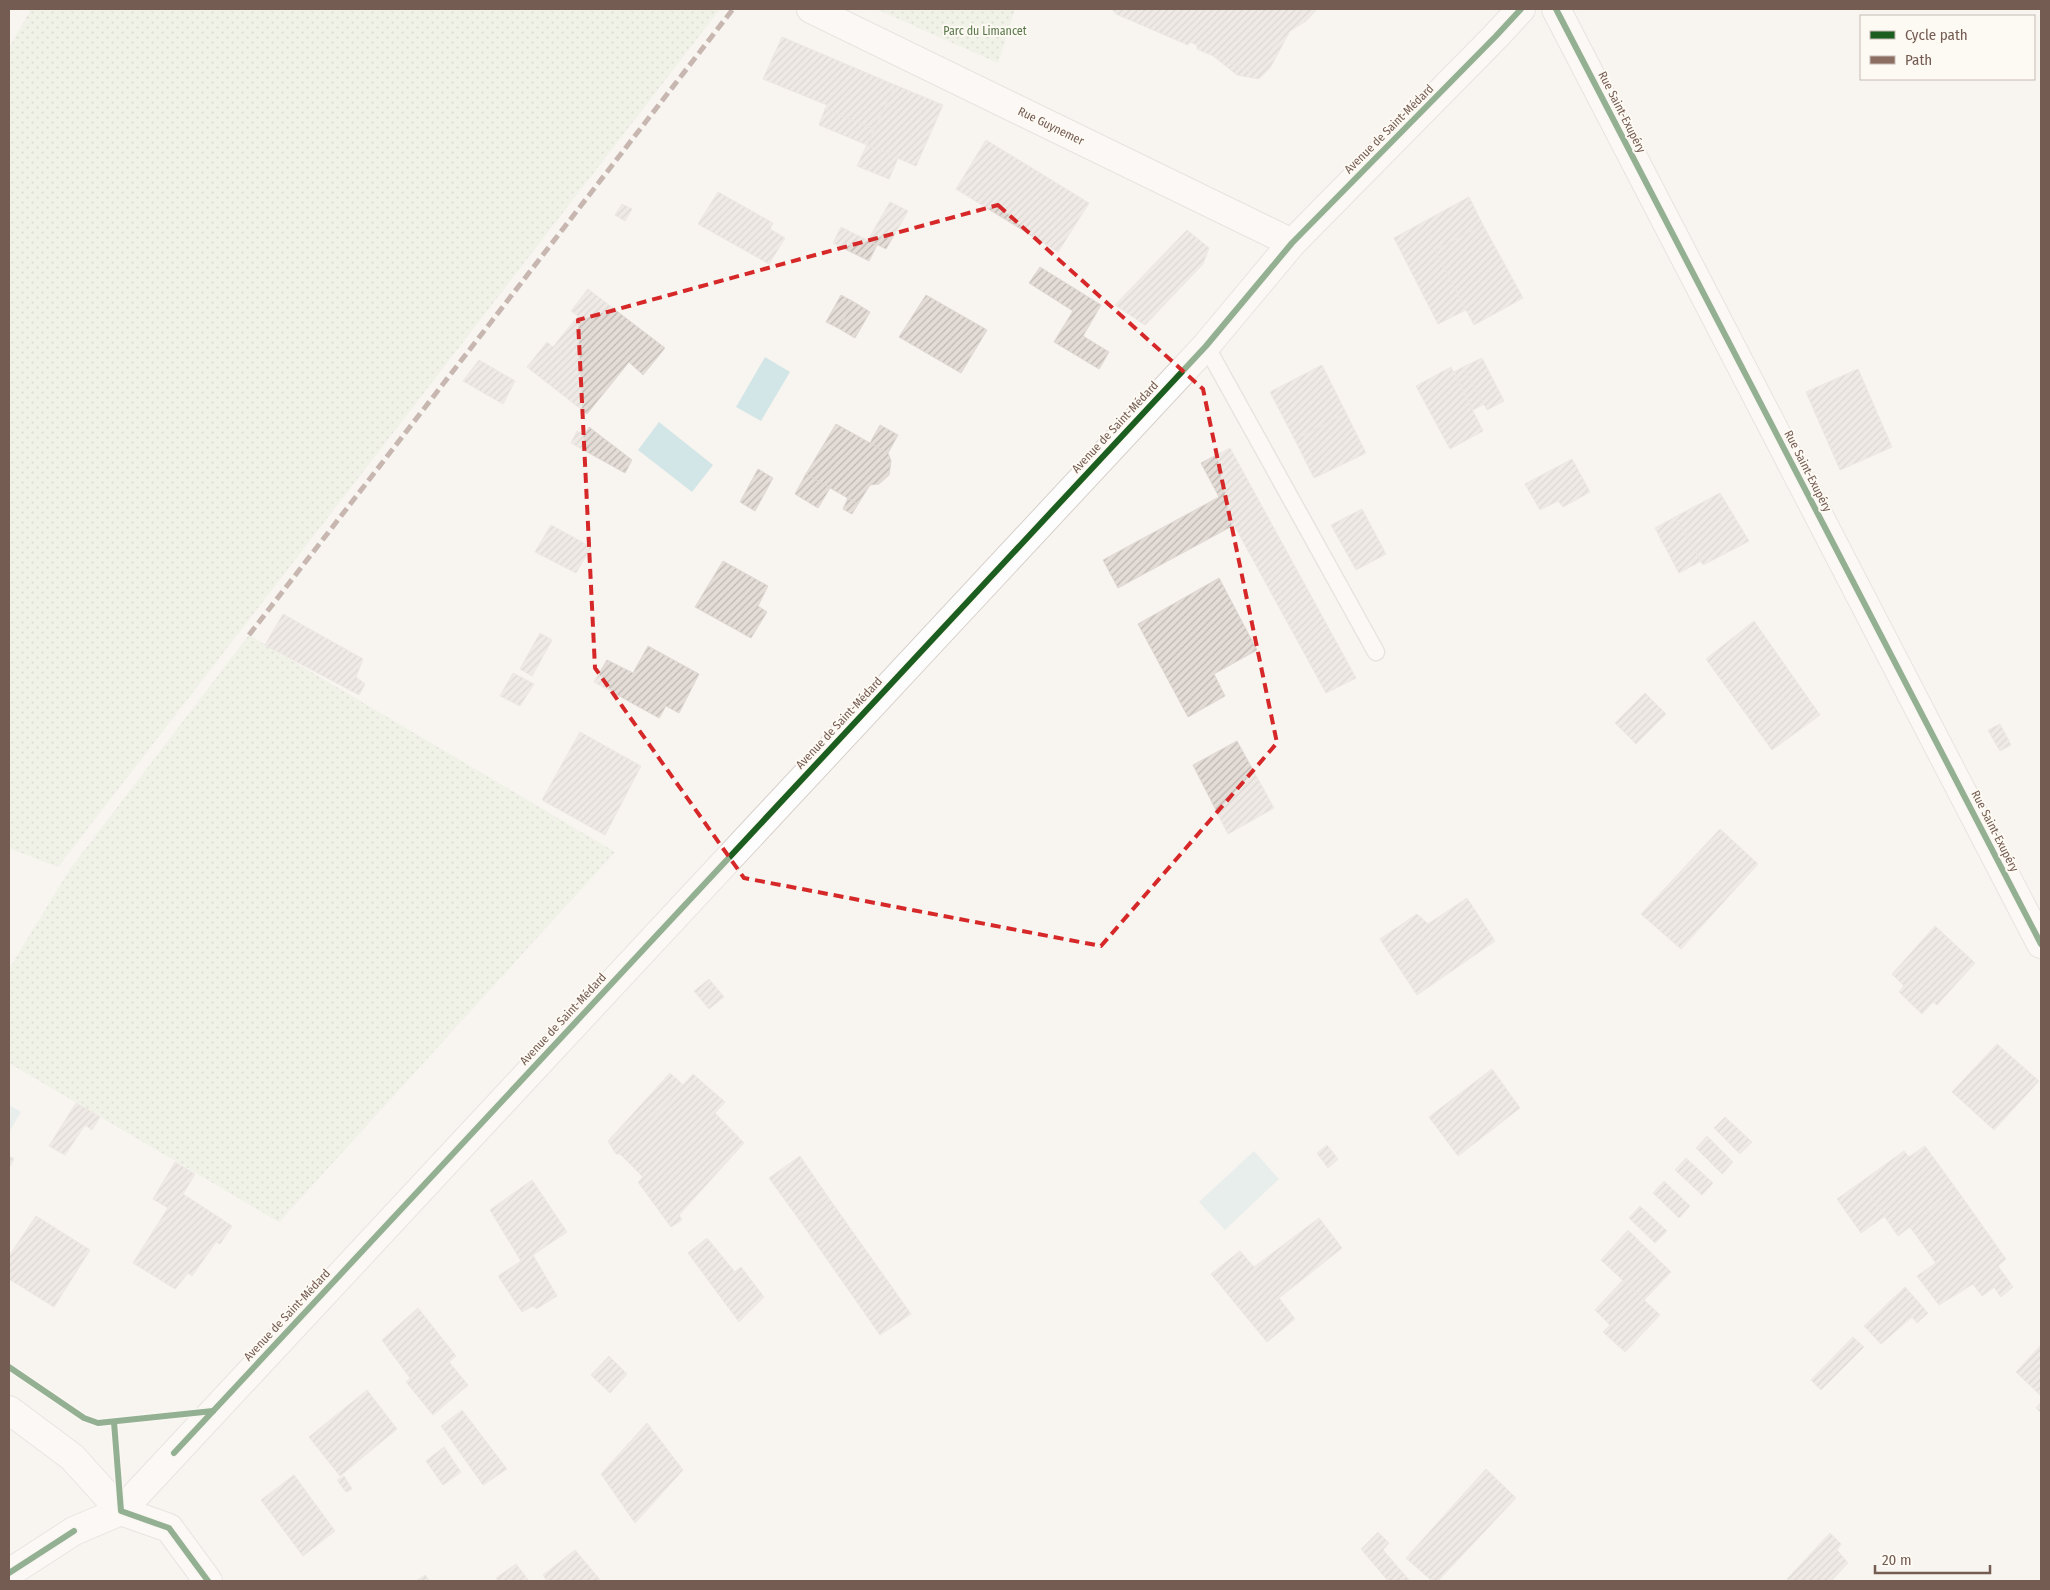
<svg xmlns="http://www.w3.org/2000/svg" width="2050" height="1590" font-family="'Fira Sans Condensed',sans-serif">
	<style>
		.grass { fill: url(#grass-dots) }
		.water { fill: #d3e6e7 }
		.building { fill: url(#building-hatch); stroke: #e0d8d3 }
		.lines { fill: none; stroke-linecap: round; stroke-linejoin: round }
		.lane-casing { stroke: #d5d0cb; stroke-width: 19 }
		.street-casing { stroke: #d5d0cb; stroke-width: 30 }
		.secondary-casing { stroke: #d6d0ca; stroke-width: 30 }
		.lane { stroke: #fefdfd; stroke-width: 16 }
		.street { stroke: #fefdfd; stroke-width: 28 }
		.secondary { stroke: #fefdfd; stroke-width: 28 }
		.quiet { stroke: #8d6e63; stroke-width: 5; stroke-dasharray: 10 5; stroke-linecap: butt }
		.cycleway-casing { stroke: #fdf9f3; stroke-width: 9 }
		.cycleway { stroke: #1b5e20; stroke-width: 6 }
		.marked { fill: none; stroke: #d62828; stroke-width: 4; stroke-dasharray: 10 6; stroke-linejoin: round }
		.labels { text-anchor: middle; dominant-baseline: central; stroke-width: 4; stroke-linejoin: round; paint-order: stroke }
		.park-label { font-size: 12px; fill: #5a784b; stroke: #fdf9f3 }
		.street-label { font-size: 12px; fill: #745c52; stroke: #fdf9f3 }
	</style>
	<defs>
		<pattern id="grass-dots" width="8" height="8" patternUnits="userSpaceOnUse" patternTransform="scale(1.25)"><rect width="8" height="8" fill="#e6eddc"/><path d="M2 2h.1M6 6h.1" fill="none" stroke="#bfc3b5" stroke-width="1.8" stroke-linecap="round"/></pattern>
		<pattern id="building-hatch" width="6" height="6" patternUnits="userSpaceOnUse" patternTransform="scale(1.25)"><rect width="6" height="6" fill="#e4ddd7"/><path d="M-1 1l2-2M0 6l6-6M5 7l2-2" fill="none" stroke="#bdb6b1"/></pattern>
	</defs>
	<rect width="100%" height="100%" fill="#f8f4f0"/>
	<g class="grass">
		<path d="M31,9H720L58,867L9,848V48Z"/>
		<path d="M876,9H1015L998,63Z"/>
		<path d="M249,635L615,852L279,1222L9,1063V969L70,869Z"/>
	</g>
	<g class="water">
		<path d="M765,357L790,372L761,421L736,407Z"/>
		<path d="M659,422L713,465L692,492L638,450Z"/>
		<path d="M9,1105L21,1112L9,1132Z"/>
		<path d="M1254,1151L1279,1179L1225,1230L1199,1202Z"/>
	</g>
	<g class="building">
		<path d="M1112,9H1304L1253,73L1197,49V45L1190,42L1188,45L1116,14Z"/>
		<path d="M1304,9H1317L1306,21L1290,31L1270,68L1259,79L1237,75L1212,55L1253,73Z"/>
		<path d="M782,37L895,85L874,129L825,109L827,105L763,79Z"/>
		<path d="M895,85L943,105L916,166L867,145Z"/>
		<path d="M825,109L874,129L867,145L819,125Z"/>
		<path d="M986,140L1089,203L1058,252L956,189Z"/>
		<path d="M867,145L898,158L889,179L857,166Z"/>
		<path d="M718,192L773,223L770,229L785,238L769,264L698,224Z"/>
		<path d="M1469,197L1483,225L1435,250L1466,310L1438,324L1394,238Z"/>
		<path d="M890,202L908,211L886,249L868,240Z"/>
		<path d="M622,204L632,209L625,221L615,215Z"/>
		<path d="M1483,225L1523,298L1474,325L1435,250Z"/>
		<path d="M841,227L877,245L869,261L833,243Z"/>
		<path d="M1187,230L1209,248L1203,264L1145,325L1115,305Z"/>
		<path d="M1040,267L1101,305L1083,336L1109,352L1099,369L1054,342L1073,311L1029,283Z"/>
		<path d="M588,289L665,348L643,375L629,362L587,414L527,367L547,342L553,347L578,316L571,311Z"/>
		<path d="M841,295L854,302L838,328L826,322Z"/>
		<path d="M926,295L987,330L961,373L899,337Z"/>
		<path d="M854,302L870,312L855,338L838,328Z"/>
		<path d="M1482,358L1504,401L1487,410L1463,367Z"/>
		<path d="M479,360L515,381L503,404L463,381Z"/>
		<path d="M1322,365L1346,413L1295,440L1270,392Z"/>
		<path d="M1451,367L1483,431L1450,449L1416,386Z"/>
		<path d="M1463,367L1484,404L1473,410L1454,372Z"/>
		<path d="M1858,369L1892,447L1840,470L1806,392Z"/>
		<path d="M1346,413L1366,453L1314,478L1295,440Z"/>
		<path d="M836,424L888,453L891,461L889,475L879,484L870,485L858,504L806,474Z"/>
		<path d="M880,425L898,435L888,453L870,443Z"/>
		<path d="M589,427L632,460L625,473L571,443L577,431L585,435Z"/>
		<path d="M1230,448L1356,678L1326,693L1234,525L1118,588L1103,560L1219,497L1201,463Z"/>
		<path d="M1572,459L1590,492L1563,507L1558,501L1540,510L1525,484Z"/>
		<path d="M758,469L773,478L755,511L740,502Z"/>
		<path d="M806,474L830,488L818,508L795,494Z"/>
		<path d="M1720,493L1749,541L1703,565L1675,517Z"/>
		<path d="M848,498L858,504L852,514L843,509Z"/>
		<path d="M1362,509L1386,554L1356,570L1331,525Z"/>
		<path d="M1675,517L1701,561L1679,573L1655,528Z"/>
		<path d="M551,525L591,547L576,573L535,552Z"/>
		<path d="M723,561L768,586L758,606L767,612L751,638L695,607Z"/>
		<path d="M1219,578L1257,650L1214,674L1225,696L1188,717L1138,624Z"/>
		<path d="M283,614L363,659L356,677L365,684L359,695L265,645Z"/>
		<path d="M1754,621L1820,715L1772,750L1706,659Z"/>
		<path d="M540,633L552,640L532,676L520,669Z"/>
		<path d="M648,646L699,674L679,713L666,706L659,718L594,682L607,660L633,673Z"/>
		<path d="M513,673L534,684L520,706L500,696Z"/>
		<path d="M1645,693L1666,714L1636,744L1615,723Z"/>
		<path d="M2000,724L2011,745L2000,751L1988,730Z"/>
		<path d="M580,732L641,766L605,835L542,800Z"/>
		<path d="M1237,741L1274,808L1228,834L1193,765Z"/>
		<path d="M1720,829L1758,864L1681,949L1641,914Z"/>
		<path d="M1467,898L1495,941L1417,995L1380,939L1417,914L1428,924Z"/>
		<path d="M1935,926L1975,963L1937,1005L1933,1002L1922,1014L1899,992L1904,986L1892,974Z"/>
		<path d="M709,979L724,997L709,1009L694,991Z"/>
		<path d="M1997,1044L2039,1081L1994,1130L1952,1092Z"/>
		<path d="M1492,1069L1520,1108L1458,1156L1429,1117Z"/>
		<path d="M670,1073L683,1085L620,1154H616L608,1141Z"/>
		<path d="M693,1074L725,1102L715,1113L744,1143L679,1215L682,1220L671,1227L638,1182L643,1177L620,1154Z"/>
		<path d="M76,1103L100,1117L92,1130L85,1125L65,1155L49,1146Z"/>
		<path d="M1725,1117L1752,1142L1740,1154L1714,1128Z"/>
		<path d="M1707,1136L1733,1162L1722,1174L1696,1148Z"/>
		<path d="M1327,1145L1338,1159L1328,1168L1317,1153Z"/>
		<path d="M1925,1146L1957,1190L1898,1236L1861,1182L1904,1151L1909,1157Z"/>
		<path d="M9,1156L14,1159L9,1168Z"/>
		<path d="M800,1156L828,1197L798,1218L769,1178Z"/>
		<path d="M1686,1158L1713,1183L1702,1195L1675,1170Z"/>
		<path d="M175,1162L195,1174L183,1194L232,1226L220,1244L216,1242L192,1276L188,1273L175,1289L133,1263L168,1208L153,1199Z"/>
		<path d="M532,1180L567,1232L533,1255L557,1296L536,1309L533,1306L522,1312L498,1276L521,1261L490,1210Z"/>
		<path d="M1664,1181L1690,1206L1679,1218L1653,1193Z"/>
		<path d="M1861,1182L1885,1216L1861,1233L1837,1199Z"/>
		<path d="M1957,1190L2006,1259L1998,1266L2013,1287L2001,1297L1994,1287L1982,1296L1973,1284L1939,1305L1917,1276L1936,1263L1910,1227Z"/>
		<path d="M828,1197L911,1314L880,1335L798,1218Z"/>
		<path d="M1640,1206L1667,1231L1655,1243L1629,1218Z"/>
		<path d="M36,1216L90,1250L54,1307L9,1279V1256Z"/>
		<path d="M1319,1218L1342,1248L1279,1298L1295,1319L1267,1342L1211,1274L1240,1251L1254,1267Z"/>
		<path d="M1628,1230L1671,1272L1644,1300L1601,1260Z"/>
		<path d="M707,1238L735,1272L741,1267L764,1297L739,1322L688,1253Z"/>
		<path d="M1623,1280L1660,1315L1625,1352L1603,1332L1610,1325L1595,1310Z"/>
		<path d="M1905,1287L1928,1313L1917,1323L1912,1317L1881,1344L1864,1326Z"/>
		<path d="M418,1308L456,1356L449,1362L468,1385L433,1415L406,1382L410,1378L382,1340Z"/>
		<path d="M1853,1337L1864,1347L1821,1390L1811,1380Z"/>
		<path d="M2041,1345V1396L2016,1372Z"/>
		<path d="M609,1356L627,1374L610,1393L591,1375Z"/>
		<path d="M367,1390L397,1429L340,1476L309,1437Z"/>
		<path d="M2041,1402V1413L2036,1408Z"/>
		<path d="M462,1410L507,1469L483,1485L441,1426Z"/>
		<path d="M647,1423L683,1470L635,1523L601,1474Z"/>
		<path d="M444,1447L461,1472L443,1485L426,1461Z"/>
		<path d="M1486,1469L1516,1498L1438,1581H1432L1406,1558Z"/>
		<path d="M294,1475L335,1531L303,1556L261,1500Z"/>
		<path d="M344,1476L352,1489L346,1492L337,1480Z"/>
		<path d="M1378,1532L1389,1543L1383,1550L1410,1581H1388L1361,1549Z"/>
		<path d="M1830,1533L1841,1544L1837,1550L1848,1563L1831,1581H1790L1787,1579Z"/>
		<path d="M575,1550L601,1581H547L543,1575Z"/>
		<path d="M516,1564L529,1581H499L496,1578Z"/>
		<path d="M425,1575L430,1581H416Z"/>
	</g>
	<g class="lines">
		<g class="lane-casing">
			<path id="lane" d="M1206,346L1376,652"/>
		</g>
		<g class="street-casing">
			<g id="street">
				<path d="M811,9L1292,243"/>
				<path d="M1556,9L2041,944"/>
			</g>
		</g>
		<g class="secondary-casing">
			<g id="secondary">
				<path d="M9,1410L72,1457L121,1511L169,1528L208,1581"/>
				<path d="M9,1573L74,1531L121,1511L1206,346L1292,243L1496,36L1521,9"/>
			</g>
		</g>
		<use href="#lane" class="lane"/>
		<use href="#street" class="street"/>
		<use href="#secondary" class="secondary"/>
		<path class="quiet" d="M249,635L733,9"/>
		<g class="cycleway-casing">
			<g id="cycleway">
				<path d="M1556,9L2041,944"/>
				<path d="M9,1367L84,1418L98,1423L213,1411"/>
				<path d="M114,1422L121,1511L169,1528L208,1581"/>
				<path d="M174,1453L1206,346L1292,243L1496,36L1521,9"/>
				<path d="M9,1573L74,1531"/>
			</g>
		</g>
		<use href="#cycleway" class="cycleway"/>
	</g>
	<path d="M0 0H2050V1590H0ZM998,205L1203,389L1277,743L1101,946L744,878L595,668L578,320Z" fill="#f8f4f0" fill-opacity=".55" fill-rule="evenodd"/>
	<path class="marked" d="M998,205L1203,389L1277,743L1101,946L744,878L595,668L578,320Z"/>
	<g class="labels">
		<g class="park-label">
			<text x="985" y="31">Parc du Limancet</text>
		</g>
		<g class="street-label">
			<text transform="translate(1622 112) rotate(63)">Rue Saint-Exupéry</text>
			<text transform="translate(1051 126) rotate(26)">Rue Guynemer</text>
			<text transform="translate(1389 129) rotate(-45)">Avenue de Saint-Médard</text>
			<text transform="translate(1115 427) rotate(-47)">Avenue de Saint-Médard</text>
			<text transform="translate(1808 471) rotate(63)">Rue Saint-Exupéry</text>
			<text transform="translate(839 723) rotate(-47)">Avenue de Saint-Médard</text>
			<text transform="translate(1995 831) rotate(63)">Rue Saint-Exupéry</text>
			<text transform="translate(563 1019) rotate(-47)">Avenue de Saint-Médard</text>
			<text transform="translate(287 1315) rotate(-47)">Avenue de Saint-Médard</text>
		</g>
	</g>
	<rect width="2050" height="1590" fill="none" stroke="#745c52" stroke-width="20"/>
	<rect x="1860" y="15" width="175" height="65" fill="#fdf9f3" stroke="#c6bab3"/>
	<rect x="1870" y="31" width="25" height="8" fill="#1b5e20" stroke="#c6bab3"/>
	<text x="1905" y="40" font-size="15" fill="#745c52">Cycle path</text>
	<rect x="1870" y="56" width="25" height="8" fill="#8d6e63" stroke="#c6bab3"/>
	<text x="1905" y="65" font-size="15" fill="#745c52">Path</text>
	<path d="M1875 1565v8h115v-8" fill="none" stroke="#745c52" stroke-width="2.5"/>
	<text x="1882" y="1565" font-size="15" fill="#745c52" stroke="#fdf9f3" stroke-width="4" paint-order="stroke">20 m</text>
</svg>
